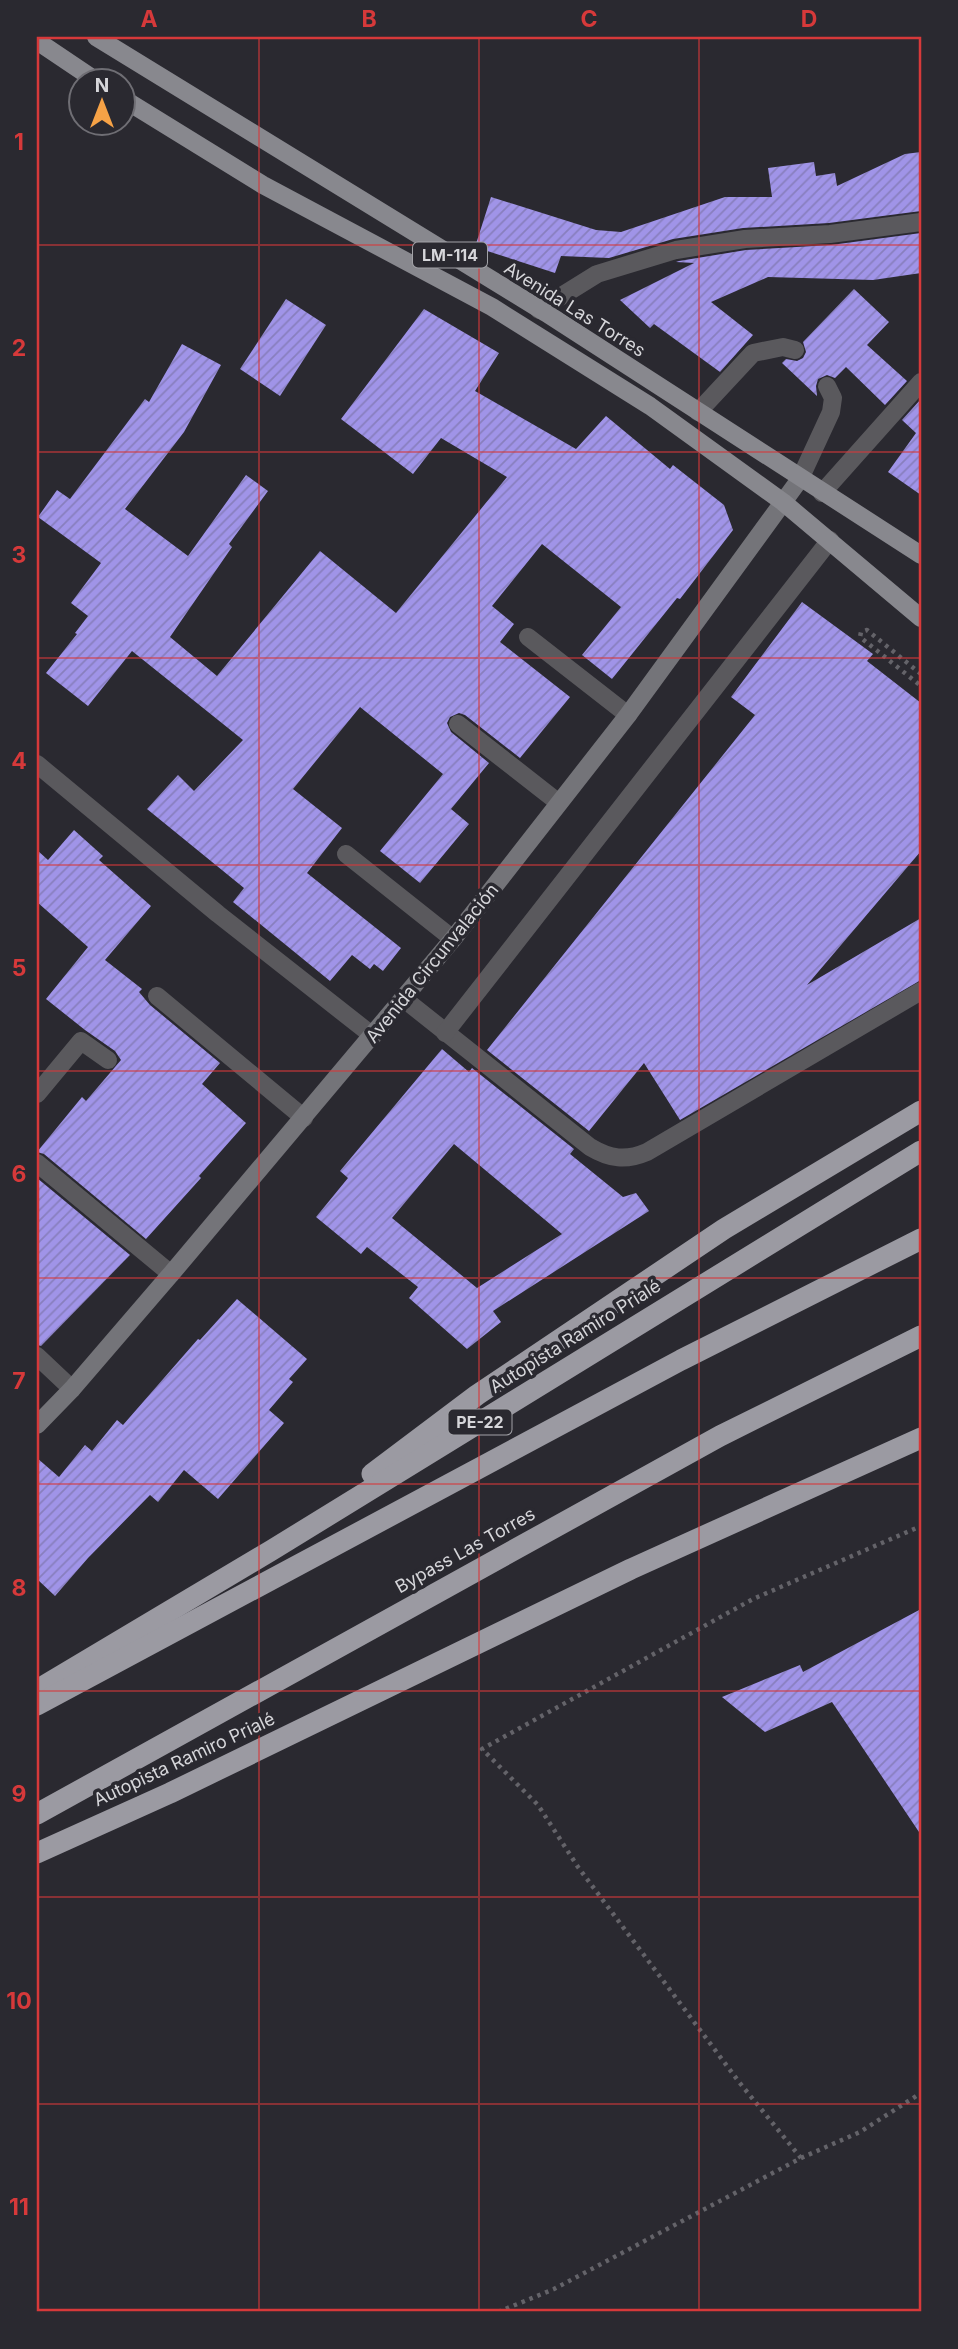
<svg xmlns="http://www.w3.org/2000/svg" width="958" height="2349" font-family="Inter,sans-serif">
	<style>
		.building { fill: url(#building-hatch); fill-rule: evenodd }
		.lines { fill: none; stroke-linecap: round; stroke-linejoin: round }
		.path { stroke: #646369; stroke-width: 4.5; stroke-dasharray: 3.5 5; stroke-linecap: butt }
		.lane { stroke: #5a595d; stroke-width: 18 }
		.street { stroke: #5a595d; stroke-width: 18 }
		.secondary { stroke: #747479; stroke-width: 18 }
		.primary { stroke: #88888e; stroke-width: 18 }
		.highway { stroke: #9b9aa2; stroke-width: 21 }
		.grid { fill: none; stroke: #d6393a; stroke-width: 2; stroke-opacity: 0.55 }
		.labels { text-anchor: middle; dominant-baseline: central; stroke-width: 7; stroke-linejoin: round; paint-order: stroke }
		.shield { fill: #2a2930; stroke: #a2a2a7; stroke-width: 2 }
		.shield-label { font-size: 16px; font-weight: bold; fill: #d6d6da }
		.street-label { font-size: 18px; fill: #d6d6da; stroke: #2a2930 }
		.neatline { fill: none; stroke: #d6393a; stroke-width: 2.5 }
		.grid-label { font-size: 23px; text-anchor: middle; font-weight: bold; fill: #d6393a }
	</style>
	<defs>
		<pattern id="building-hatch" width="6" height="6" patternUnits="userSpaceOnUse" patternTransform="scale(1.75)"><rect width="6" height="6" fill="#a094e8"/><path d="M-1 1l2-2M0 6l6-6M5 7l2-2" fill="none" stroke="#887fbe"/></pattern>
	</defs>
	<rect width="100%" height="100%" fill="#2a2930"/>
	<g class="building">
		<path d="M921,152V211L829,223L743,228L673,239L609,258L561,256L555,273L475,247L491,197L596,230L621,232L725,197H772L768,168L814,162L816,176L835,173L837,186L905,154Z"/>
		<path d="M921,233V273L873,280L768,277L711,302L753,335L720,372L654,324L650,328L620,300L694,263L676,262L679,261L746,250L831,245Z"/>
		<path d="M854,289L889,322L867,345L907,381L885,405L846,367L835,378L827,375L818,379L816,386L817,396L782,363L786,359L797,361L803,358L806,352L803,342Z"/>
		<path d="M286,299L326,325L280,396L240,369Z"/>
		<path d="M424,309L499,353L475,391L576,449L606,416L670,469L673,465L724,505L733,530L680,599L677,598L612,679L582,655L621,607L542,544L492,606L514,624L500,642L570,697L520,758L465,715L459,713L450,717L447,723L451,732L489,763L451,809L469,824L420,883L380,851L443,774L360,707L293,789L342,828L307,873L401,948L383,971L374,964L370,969L352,955L330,981L233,902L244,888L147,809L178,775L194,791L243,740L132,651L88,706L46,673L77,634L75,633L88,616L71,603L101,563L38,517L57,490L70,499L145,399L149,402L182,344L221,365L184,432L125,509L188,556L246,475L268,491L229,544L232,547L170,637L217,676L320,551L396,613L507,477L441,438L413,474L341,419Z"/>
		<path d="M921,399V495L888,472L916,433L902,420Z"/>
		<path d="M802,602L873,654L867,661L921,703V851L807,985L921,918V980L680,1120L644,1063L589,1131L487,1050L755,715L731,697Z"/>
		<path d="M74,830L103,856L99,860L151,906L105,960L142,989L139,992L150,1005L220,1063L202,1084L246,1123L199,1176L201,1178L146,1239L44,1154L37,1152L82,1097L86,1101L121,1060L115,1051L85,1030L46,999L88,947L37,902V850L48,860Z"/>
		<path d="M442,1049L469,1072L472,1068L574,1149L570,1154L623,1197L636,1193L649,1211L493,1311L501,1322L467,1349L409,1298L418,1287L367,1247L361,1254L316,1217L348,1178L340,1171ZM454,1144L562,1234L477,1288L392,1218Z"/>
		<path d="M37,1178L130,1255L41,1346L37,1345Z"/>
		<path d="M237,1299L307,1359L289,1379L293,1382L269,1410L284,1423L218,1499L184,1470L158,1502L150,1495L88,1558L55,1596L37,1579V1458L59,1477L85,1445L92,1451L117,1420L123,1425L198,1339L200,1340Z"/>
		<path d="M921,1609V1835L832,1702L765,1732L722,1697L800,1665L803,1672Z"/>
	</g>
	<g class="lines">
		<g class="path">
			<path d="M921,674L867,630L861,632L860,637L921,686"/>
			<path d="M801,2158L860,2132L921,2093"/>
			<path d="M498,2312L554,2289L801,2158L739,2082L578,1867L538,1805L482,1749L753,1599L921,1526"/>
		</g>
		<g class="lane">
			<path d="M698,412L753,353L783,347L795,350"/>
			<path d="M800,479L831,412L833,398L827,386"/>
			<path d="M528,637L628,715"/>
			<path d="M458,724L559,803"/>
			<path d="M37,764L218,914L373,1036"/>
			<path d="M346,854L453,939"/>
			<path d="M157,996L304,1118"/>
			<path d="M404,999L590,1147C610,1159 626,1161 647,1152L921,991"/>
			<path d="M445,1033L830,540"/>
			<path d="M37,1094L81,1041L108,1060"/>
			<path d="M37,1163L171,1274"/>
			<path d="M37,1356L72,1389"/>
		</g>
		<g class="street">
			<path d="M539,310L597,274L676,250L745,239L830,234L921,222"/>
			<path d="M822,493L921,382"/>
		</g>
		<path class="secondary" d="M37,1425L72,1389L171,1274L453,939L628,715L800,479"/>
		<g class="primary">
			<path d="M96,37L546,313L921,555"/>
			<path d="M37,41L95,80"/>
			<path d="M122,98L263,185L492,307L650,406L783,502L921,618"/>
		</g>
		<g class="highway">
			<path d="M372,1474L477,1395L724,1229L921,1111"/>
			<path d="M37,1690L272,1550L921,1151"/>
			<path d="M37,1705L681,1360L921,1239"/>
			<path d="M37,1814L720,1436L921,1336"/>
			<path d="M37,1853L170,1793L631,1569L921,1438"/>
		</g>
	</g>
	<path class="grid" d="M259,37V2312M479,37V2312M699,37V2312M37,245H921M37,452H921M37,658H921M37,865H921M37,1071H921M37,1278H921M37,1484H921M37,1691H921M37,1897H921M37,2104H921"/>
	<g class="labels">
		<g class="shield">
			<rect x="413" y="242.5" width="74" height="25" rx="5"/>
			<rect x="448.5" y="1409.5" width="63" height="25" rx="5"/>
		</g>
		<g class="shield-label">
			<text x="450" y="255">LM-114</text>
			<text x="480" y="1422">PE-22</text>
		</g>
		<g class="street-label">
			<text transform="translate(575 309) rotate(32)">Avenida Las Torres</text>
			<text transform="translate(432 963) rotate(-51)">Avenida Circunvalación</text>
			<text transform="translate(575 1336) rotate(-32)">Autopista Ramiro Prialé</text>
			<text transform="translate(465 1550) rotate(-29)">Bypass Las Torres</text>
			<text transform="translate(184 1759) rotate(-25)">Autopista Ramiro Prialé</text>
		</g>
	</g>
	<rect width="958" height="2349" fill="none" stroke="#2a2930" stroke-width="77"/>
	<g transform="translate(102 102)"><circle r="33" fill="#2a2930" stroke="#6f6e74" stroke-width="2"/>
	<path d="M0-5L12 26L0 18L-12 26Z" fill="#f6a246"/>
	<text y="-10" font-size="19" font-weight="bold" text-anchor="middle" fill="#d6d6da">N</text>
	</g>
	<rect x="38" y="38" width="882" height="2272" class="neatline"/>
	<g class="grid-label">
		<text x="149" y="27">A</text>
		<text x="369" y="27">B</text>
		<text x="589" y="27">C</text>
		<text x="809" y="27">D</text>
		<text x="19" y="150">1</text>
		<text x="19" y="356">2</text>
		<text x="19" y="563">3</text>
		<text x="19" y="769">4</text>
		<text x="19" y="976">5</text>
		<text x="19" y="1182">6</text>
		<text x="19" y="1389">7</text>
		<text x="19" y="1596">8</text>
		<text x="19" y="1802">9</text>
		<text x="19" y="2009">10</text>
		<text x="19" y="2215">11</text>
	</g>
</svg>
